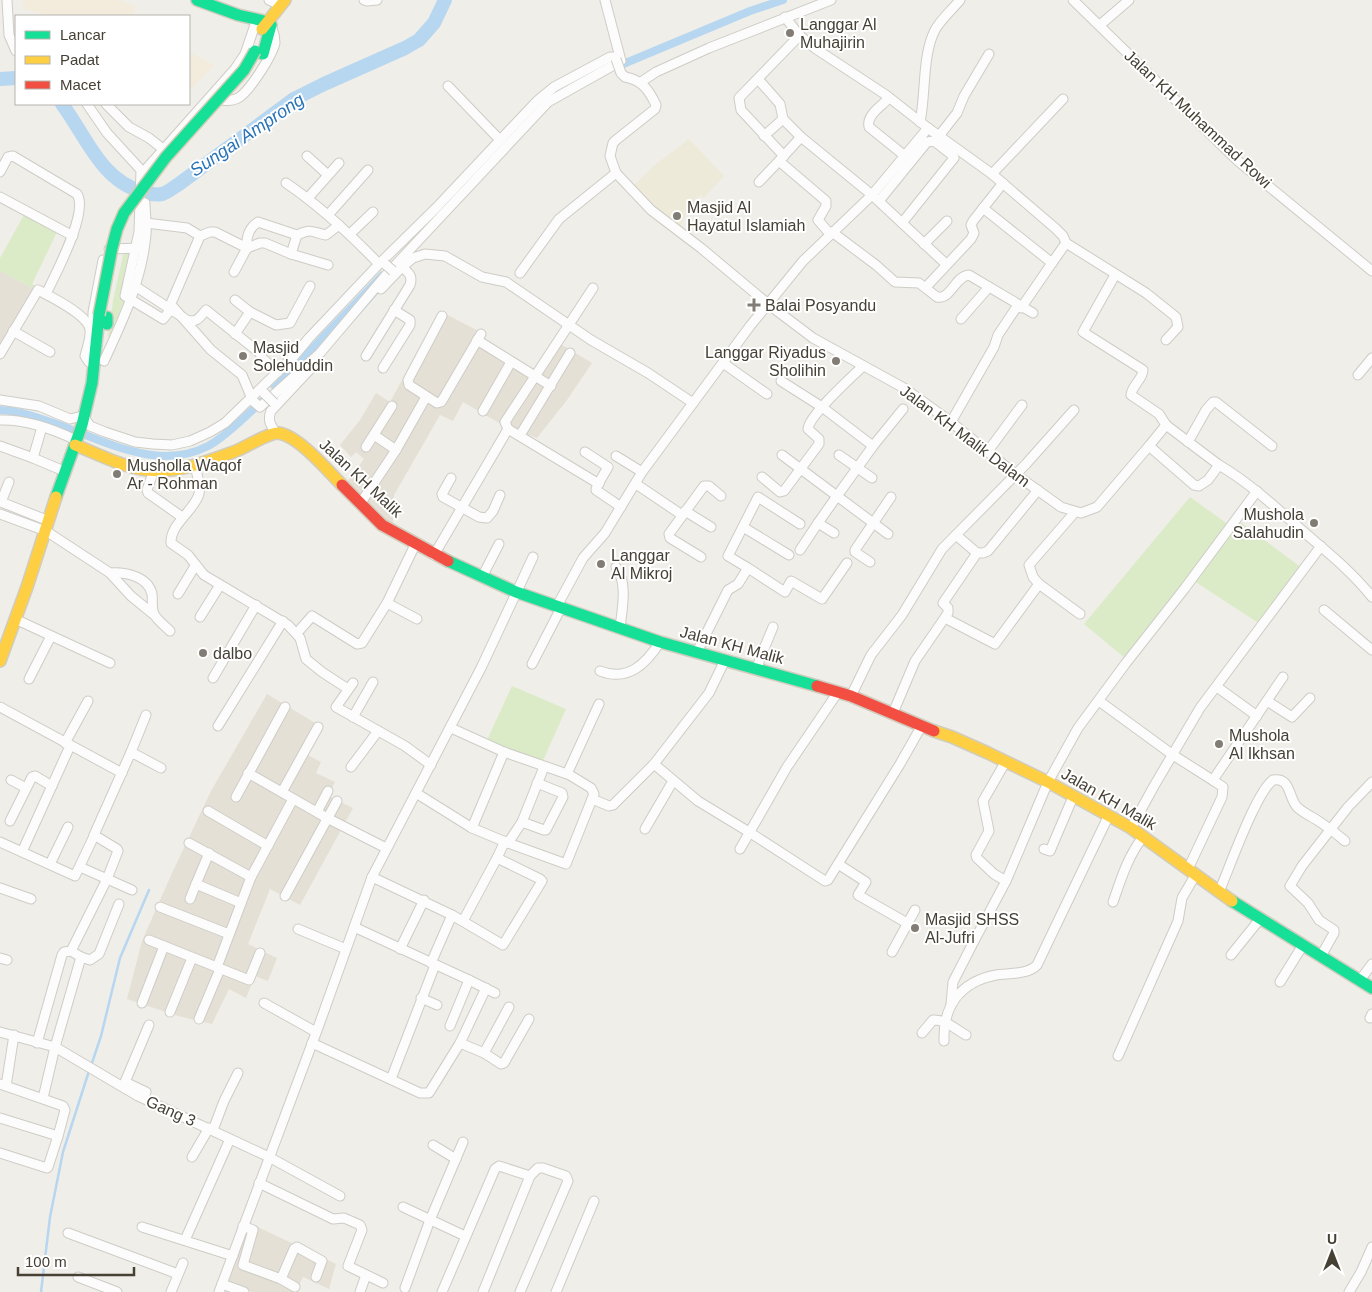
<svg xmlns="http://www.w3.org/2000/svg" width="1372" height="1292" font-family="Helvetica,sans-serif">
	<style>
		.residential { fill: #e4e0d5 }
		.commercial { fill: #f3ebdb }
		.education { fill: #eeeada }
		.green { fill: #dbebc8 }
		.water { fill: #b7d6f0 }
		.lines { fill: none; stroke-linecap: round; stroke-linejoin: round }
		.stream { stroke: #b7d6f0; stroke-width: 2.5 }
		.canal { stroke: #b7d6f0; stroke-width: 8 }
		.river { stroke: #b7d6f0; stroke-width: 14 }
		.street-casing { stroke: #ceccc6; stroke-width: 11 }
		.fast-casing { stroke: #d0ccbf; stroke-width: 14 }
		.slow-casing { stroke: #d0ccbf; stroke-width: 14 }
		.jam-casing { stroke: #d0ccbf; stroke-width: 14 }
		.street { stroke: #fdfcfc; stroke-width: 9 }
		.fast { stroke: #16e098; stroke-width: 11 }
		.slow { stroke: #ffcf43; stroke-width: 11 }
		.jam { stroke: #f24e42; stroke-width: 11 }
		.street-bridge-casing { stroke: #ceccc6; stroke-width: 11; stroke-linecap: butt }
		.fast-bridge-casing { stroke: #d3ccb5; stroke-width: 14; stroke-linecap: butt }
		.street-bridge { stroke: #fdfcfc; stroke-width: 9 }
		.fast-bridge { stroke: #16e098; stroke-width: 11 }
		.poi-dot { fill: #827d74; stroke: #fff; stroke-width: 2 }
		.labels { text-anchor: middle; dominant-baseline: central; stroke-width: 4; stroke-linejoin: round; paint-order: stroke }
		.poi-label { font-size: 16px; fill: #464035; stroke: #fff; text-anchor: start }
		.street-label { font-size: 16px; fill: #464035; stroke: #fff }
		.water-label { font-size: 18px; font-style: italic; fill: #2a73b6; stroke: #fff }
	</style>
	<rect width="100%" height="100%" fill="#f0eee8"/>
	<g class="residential">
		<path d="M0,271L34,289L0,349Z"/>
		<path d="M440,311L486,335L484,340L535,371L554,340L592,363L567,400L537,438L501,424L463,402L453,421L440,415L394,495L393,526L381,518L346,484L364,459L356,452L351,457L340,445L360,420L376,393L390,402Z"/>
		<path d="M267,694L322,727L306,754L321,762L316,773L335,782L328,796L353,808L300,905L270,889L248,944L277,958L268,981L255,976L246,998L229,989L212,1024L178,1016L127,999L142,941L172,873L211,791Z"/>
		<path d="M247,1222L336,1264L329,1289L303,1277L296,1292H252L225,1282Z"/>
	</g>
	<g class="commercial">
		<path d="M25,0H119L136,7L133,16H49L22,8Z"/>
		<path d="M189,52L214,65L189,91Z"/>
	</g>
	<path class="education" d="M689,139L724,176L704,198L700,195L687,212L680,228L658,213L633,186L655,165Z"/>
	<g class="green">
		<path d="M24,215L57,232L32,284L36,286L34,289L0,271V258Z"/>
		<path d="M124,250L130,251L131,281L110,339L108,336L113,301Z"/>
		<path d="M1190,497L1229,525L1125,658L1084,624Z"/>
		<path d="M1239,521L1302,568L1260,624L1194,581Z"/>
		<path d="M512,686L566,709L542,763L521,756L487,740Z"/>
	</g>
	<path class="water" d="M381,271L391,279L326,353L283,399L270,387Z"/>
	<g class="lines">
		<g class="stream">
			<path d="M91,1066L101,1036L120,958L149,890"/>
			<path d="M41,1292L50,1217L63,1152L89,1071"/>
		</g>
		<g class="canal">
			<path d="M616,67L750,11L783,0"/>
			<path d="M0,410C22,411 42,419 62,426C108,443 160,471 208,446C224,438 247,415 261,402"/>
		</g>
		<g class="river">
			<path d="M0,79L16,78"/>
			<path d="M62,104C86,136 101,181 143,192C149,194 156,195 162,194C168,192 174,187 179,184L294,99L324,84L405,48L419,40L434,23L445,0"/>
		</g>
		<g class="street-casing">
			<g id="street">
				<path d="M7,0L9,35L16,51"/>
				<path d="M269,0L273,2L275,0"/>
				<path d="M364,0L367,1L377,0"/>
				<path d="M1073,0L1238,161L1372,271"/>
				<path d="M785,17L799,35L816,49L886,95L928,128L992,174L1055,228L1063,236L1066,243L1146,293L1176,317L1178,327L1166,340"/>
				<path d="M1100,25L1129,0"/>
				<path d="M621,73L625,77C642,80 649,90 656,105L655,109L616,140L613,143L610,156L616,173L651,210L701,248L768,304L813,338L904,388L951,422L1015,474L1061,507L1081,513L1097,507L1149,446"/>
				<path d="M758,79L780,104L783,119L801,137L872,195L946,264"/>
				<path d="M641,82L656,72L709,48L831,0"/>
				<path d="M448,86L499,139"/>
				<path d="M889,98C882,106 866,115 869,127L905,156"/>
				<path d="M214,99C222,100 231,102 238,98C249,92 272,56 275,43C275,38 274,33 272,28"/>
				<path d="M87,104L107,133L141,170L139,232L125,296L163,319L173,307L211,350L242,375L253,401L260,407L320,353L387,274L548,102L621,61L605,0"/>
				<path d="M106,104L129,127L149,138L163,149"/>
				<path d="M920,122C926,94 922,55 935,30C941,19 952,10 960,0"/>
				<path d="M764,136L783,119"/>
				<path d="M939,136L957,113L964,96L989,54"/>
				<path d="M801,137L779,161L826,201V206L818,220L830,234"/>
				<path d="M307,156L328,175"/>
				<path d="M784,156L741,110L739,98L800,35"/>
				<path d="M0,172L8,157L13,156L77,194C89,212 55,275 46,294"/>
				<path d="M992,174L1063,99"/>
				<path d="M145,178L147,168L235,69L245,54L257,19"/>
				<path d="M759,182L779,161"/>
				<path d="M286,183C320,206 350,234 379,264"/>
				<path d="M0,197L73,236"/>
				<path d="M308,198L339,163"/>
				<path d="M879,201L927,142L934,141L952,155L954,158L902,223"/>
				<path d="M983,208L1052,263L1021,308"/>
				<path d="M328,215L368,170"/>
				<path d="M146,223L187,228L200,236L169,308"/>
				<path d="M832,232L876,265L895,282L919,283L937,297C951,300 955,276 969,275L1033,313"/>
				<path d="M350,234L373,212"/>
				<path d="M200,236L210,232H215L247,248L234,272"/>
				<path d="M924,244L947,221"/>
				<path d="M109,249L141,248"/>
				<path d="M291,254L297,235"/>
				<path d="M1052,263L1066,243"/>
				<path d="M328,265L291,254L265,243H260L247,248C246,236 249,228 258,222L297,235C312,228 311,232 326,235L339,225"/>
				<path d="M520,273L559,219L616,173"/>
				<path d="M1115,275L1083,332L1143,370C1143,379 1132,385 1131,395L1159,414L1166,425L1149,446L1194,485L1199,486L1208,480L1219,465C1248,482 1272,504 1297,526C1323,549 1350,569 1372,597"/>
				<path d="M135,286L187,320C197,323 199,318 206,310L261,354V357L278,372"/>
				<path d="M927,286L971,239L974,233L971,225L973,221L1003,183"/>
				<path d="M593,288L505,422L508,429L599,484"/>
				<path d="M381,289L402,267L413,258L425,254L445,256L482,277L506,282L591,340L648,373L693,403"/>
				<path d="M235,300L250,312"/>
				<path d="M442,316L408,380L409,385L437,403L441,402L443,399L481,334"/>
				<path d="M961,319L989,287"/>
				<path d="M93,323V312L103,260"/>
				<path d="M13,331L50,352"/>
				<path d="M235,334L250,312L276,325L290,323L310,286"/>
				<path d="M477,340L551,386"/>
				<path d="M0,354L38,290C51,297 87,314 90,329C91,338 87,348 85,356L89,362"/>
				<path d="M366,356L410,285C413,276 409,273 402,267"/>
				<path d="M104,361C123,320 142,280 146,234C147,224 145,213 145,203"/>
				<path d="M723,363L767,394"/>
				<path d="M383,368L410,325V320L394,310"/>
				<path d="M1358,375L1372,358"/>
				<path d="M781,381L822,407L873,446"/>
				<path d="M0,400L39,406L70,419L78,417H84L90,426L105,432L135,442L153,444L172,445L190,441L210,432L225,423L294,356L309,338L379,264L436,208L537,101L554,87L610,57H614L616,59"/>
				<path d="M483,411L511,362"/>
				<path d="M0,420C26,419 53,429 76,440"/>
				<path d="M951,422L994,347L998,335L1018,305"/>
				<path d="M1166,425L1219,465"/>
				<path d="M522,432L570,353"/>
				<path d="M276,433C271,425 267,421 271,411L315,364"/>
				<path d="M374,435L396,450"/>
				<path d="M1188,442L1206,410L1213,402H1216L1272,446"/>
				<path d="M0,446L33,458L42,427"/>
				<path d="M366,447L392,406"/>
				<path d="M988,451L1022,405"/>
				<path d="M585,452L608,467L597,486L596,490L621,507"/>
				<path d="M782,455L837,496L818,523L834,533"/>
				<path d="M839,455L872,478"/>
				<path d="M616,456L642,472"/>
				<path d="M33,458L64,471"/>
				<path d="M195,466C197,475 201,486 199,494C194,511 170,524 171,543L188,555L204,575L288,625L300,638L306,659L322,672L348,689"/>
				<path d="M154,470L147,490L148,493L182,517"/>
				<path d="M762,477L780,492L784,491L819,444V439L808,429C809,415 851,378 863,366"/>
				<path d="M451,478L442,494L443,497L479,517L487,518L493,511L500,495"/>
				<path d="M9,482L1,502L49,521"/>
				<path d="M636,484L682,515"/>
				<path d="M360,504L396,450L426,397"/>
				<path d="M685,511L711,527"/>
				<path d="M0,514L46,531L110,573C125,572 148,576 152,594C153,600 151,608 154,614C157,620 165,626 170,631"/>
				<path d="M743,527L789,555"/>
				<path d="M888,534L837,496L873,446L903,409"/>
				<path d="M956,535L977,553"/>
				<path d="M800,550L818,523"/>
				<path d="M434,555L508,429"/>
				<path d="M701,557L670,538L669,534L704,486H709L721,496"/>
				<path d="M870,562L855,552V550L891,497"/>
				<path d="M616,567C628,583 622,609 620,628"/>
				<path d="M748,568L728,556L758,497L800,524"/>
				<path d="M110,573L131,596L153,614"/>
				<path d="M482,577L499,544"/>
				<path d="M1039,584L1080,614"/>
				<path d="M178,594L195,566"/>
				<path d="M387,603L417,619"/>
				<path d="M557,606L583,558L605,533L642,472L750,326L803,261L872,195L928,128"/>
				<path d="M1324,610L1372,650"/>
				<path d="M200,617L220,585"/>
				<path d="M945,618L995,644L1039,584L1033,577L1029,565L1075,512"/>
				<path d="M15,619L110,663"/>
				<path d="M297,633L312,616L357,644L362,643L387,603L415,545"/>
				<path d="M697,652L728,590L738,584L748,568L785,592L791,581L822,599L847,563"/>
				<path d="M532,664L561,608"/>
				<path d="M757,668L761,656L773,627"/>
				<path d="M600,671C628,682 646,664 660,642"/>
				<path d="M213,678L256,605"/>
				<path d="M29,679L51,636"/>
				<path d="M353,683L336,707L405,746L431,765"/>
				<path d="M1217,687L1257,716"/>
				<path d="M851,696L871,655L902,615L942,549L1026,464L1074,410"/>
				<path d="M1099,701L1173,755L1214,781"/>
				<path d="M1267,701L1292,717L1310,698"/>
				<path d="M0,707L122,773"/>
				<path d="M893,713L915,661L948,613V608L943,603L977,553H983L988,551L1038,490"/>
				<path d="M353,717L373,682"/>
				<path d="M218,726L283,621"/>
				<path d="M451,728L504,752L567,774L599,704"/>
				<path d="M65,743L88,701"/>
				<path d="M131,752L146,715"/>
				<path d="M1006,761L983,801L989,831L976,855L977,858L994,874L1006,881L1048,782L1078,728L1126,663L1185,588L1257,491"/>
				<path d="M654,764L698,801L749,832L825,881L828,880L900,764L921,727"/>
				<path d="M351,767L378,731"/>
				<path d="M248,773L327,818L386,848"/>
				<path d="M11,780L26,788"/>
				<path d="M282,792L318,727"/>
				<path d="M416,793L472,828L508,843L522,822L544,767"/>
				<path d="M236,797L285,707"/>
				<path d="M592,799L609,806L613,805L654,764L709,693L725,660"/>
				<path d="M208,811L268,846"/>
				<path d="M317,812L328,791"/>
				<path d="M10,821L32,777L35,776L52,786"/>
				<path d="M522,822L544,830H546L563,797L562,793L537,783"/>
				<path d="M472,828L504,752"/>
				<path d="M1131,828L1154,786L1200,708L1321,546"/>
				<path d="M645,829L673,781"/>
				<path d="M0,842L75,876L94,836"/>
				<path d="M189,843L251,877"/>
				<path d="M508,843L566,864L594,794L591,788L568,774"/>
				<path d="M740,849L787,767L838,692"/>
				<path d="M1044,849L1050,851L1073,797"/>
				<path d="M22,852L70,746"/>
				<path d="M209,853L196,884L241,903"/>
				<path d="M50,864L68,827"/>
				<path d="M838,864L866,882L858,895L907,923"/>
				<path d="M80,867L132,890"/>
				<path d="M1188,869L1222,797L1223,787L1214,781L1215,777L1283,677"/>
				<path d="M372,877L452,915L503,945L542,881L540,879L497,858"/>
				<path d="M0,888L31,899"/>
				<path d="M1219,892C1229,869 1256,792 1273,780C1291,777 1288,797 1297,807C1303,813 1313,817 1320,822C1329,828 1337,834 1345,841"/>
				<path d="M285,896L337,801"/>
				<path d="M190,899L196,884"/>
				<path d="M1113,902C1121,879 1128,856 1143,837"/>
				<path d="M160,907L229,934"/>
				<path d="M463,921L497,858L505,841"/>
				<path d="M354,927L469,980L495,993"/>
				<path d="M298,929L346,949"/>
				<path d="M149,940L249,980L260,953"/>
				<path d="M973,943L1006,881"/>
				<path d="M400,949L424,900"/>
				<path d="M892,952L915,910"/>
				<path d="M1231,955L1260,919"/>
				<path d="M1321,956L1334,933V930L1319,920L1308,903L1290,886L1302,866L1348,807L1372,782"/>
				<path d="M81,957L90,960L99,954L119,904"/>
				<path d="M0,958L7,960"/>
				<path d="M431,963L452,915"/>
				<path d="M217,967L251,877L293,799"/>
				<path d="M1360,980L1372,964"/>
				<path d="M1280,982L1303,945"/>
				<path d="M421,998L437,1005"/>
				<path d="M142,1003L164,946"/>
				<path d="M264,1003L316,1032"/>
				<path d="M951,1004L953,982L972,945"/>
				<path d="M170,1012L192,958"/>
				<path d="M1370,1018L1372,1014"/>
				<path d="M199,1019L220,969"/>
				<path d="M450,1026L469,980"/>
				<path d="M0,1032L55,1047L138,1096L269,1157L340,1196"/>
				<path d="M922,1033L933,1020C945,1019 955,1029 966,1035"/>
				<path d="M944,1041C943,1006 960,982 996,975C1008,973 1028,975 1037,965L1109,815"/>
				<path d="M37,1043L62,955L64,952L71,951L107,879L118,851L117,849L94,835L131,752L161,768"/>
				<path d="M312,1043L420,1093H429L460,1043L486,988"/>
				<path d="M460,1043L484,1053L509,1007"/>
				<path d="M484,1053L501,1064L504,1063L529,1019"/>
				<path d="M1118,1056L1178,921L1182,898L1196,874"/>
				<path d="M391,1079L435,965"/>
				<path d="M0,1084L63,1106L65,1110L58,1136"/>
				<path d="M6,1086L14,1035"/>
				<path d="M43,1098L55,1047L81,957L71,951"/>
				<path d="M144,1098L146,1092L125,1082L149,1025"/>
				<path d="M0,1118L58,1136L48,1167L47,1168L0,1153"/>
				<path d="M213,1130L224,1101L238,1073"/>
				<path d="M433,1145L456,1159"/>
				<path d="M192,1157L209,1128"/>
				<path d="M259,1183L333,1219L344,1218L360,1225L362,1230L348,1266L383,1283"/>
				<path d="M403,1207L465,1236"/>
				<path d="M243,1226L253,1230L243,1265L281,1279L295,1287"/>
				<path d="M142,1227L233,1256"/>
				<path d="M68,1233L178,1274"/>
				<path d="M185,1240L230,1139"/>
				<path d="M78,1277L117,1292"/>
				<path d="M281,1279L294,1249L297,1247L322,1261L316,1277"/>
				<path d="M222,1284L244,1292"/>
				<path d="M405,1288L430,1220L463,1142"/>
				<path d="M171,1292L183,1263"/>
				<path d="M219,1292L319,1025L372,877L481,668L533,557"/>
				<path d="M360,1292L366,1275"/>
				<path d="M442,1292L495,1169L499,1166L530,1176"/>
				<path d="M483,1292L530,1176L538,1168H543L566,1176L568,1181L520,1292"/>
				<path d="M556,1292L594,1201"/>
				<path d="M1349,1292L1361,1272L1372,1247"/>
			</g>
		</g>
		<g class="fast-casing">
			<g id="fast">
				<path d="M197,0L238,15L268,22L271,25L263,54"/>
				<path d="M107,317V324"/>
				<path d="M56,497L82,425L92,383L99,315"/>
				<path d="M448,561L516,592L660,642L817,686"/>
				<path d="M1232,901L1372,988"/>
			</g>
		</g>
		<g class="slow-casing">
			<g id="slow">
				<path d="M262,29L285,0"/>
				<path d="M75,445C98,454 122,467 147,470C178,474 208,461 236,451C246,447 268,433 278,433C298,435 328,471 342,485"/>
				<path d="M0,661L27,587L56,497"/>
				<path d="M934,731L952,737L988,753L1048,782L1131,828L1232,901"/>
			</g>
		</g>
		<g class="jam-casing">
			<g id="jam">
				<path d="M342,485L382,525L448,561"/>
				<path d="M817,686L851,696L934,731"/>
			</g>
		</g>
		<use href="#street" class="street"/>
		<use href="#fast" class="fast"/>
		<use href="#slow" class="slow"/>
		<use href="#jam" class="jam"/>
		<g class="street-bridge-casing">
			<g id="street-bridge">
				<path d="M616,59L621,73"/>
				<path d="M385,264L393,271"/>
				<path d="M264,393L274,403"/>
			</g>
		</g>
		<g class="fast-bridge-casing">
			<path id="fast-bridge" d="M99,315L112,248L117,229L124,213L166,157L244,70L255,51"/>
		</g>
		<use href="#street-bridge" class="street-bridge"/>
		<use href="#fast-bridge" class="fast-bridge"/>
	</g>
	<g class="poi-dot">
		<circle cx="790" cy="33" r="5"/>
		<circle cx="677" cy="216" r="5"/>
		<path d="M751.5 297.5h5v5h5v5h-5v5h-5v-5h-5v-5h5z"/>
		<circle cx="243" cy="356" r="5"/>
		<circle cx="836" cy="361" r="5"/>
		<circle cx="117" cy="474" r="5"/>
		<circle cx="1314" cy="523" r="5"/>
		<circle cx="601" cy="564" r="5"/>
		<circle cx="203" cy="653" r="5"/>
		<circle cx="1219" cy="744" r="5"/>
		<circle cx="915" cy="928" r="5"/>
	</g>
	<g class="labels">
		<g class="poi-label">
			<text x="800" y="24">Langgar Al<tspan x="800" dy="18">Muhajirin</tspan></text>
			<text x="687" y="207">Masjid Al<tspan x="687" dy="18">Hayatul Islamiah</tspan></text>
			<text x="765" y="305">Balai Posyandu</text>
			<text x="253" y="347">Masjid<tspan x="253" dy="18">Solehuddin</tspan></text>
			<text x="826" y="352" text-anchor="end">Langgar Riyadus<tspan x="826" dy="18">Sholihin</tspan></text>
			<text x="127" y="465">Musholla Waqof<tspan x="127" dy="18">Ar - Rohman</tspan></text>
			<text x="1304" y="514" text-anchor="end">Mushola<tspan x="1304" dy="18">Salahudin</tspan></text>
			<text x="611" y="555">Langgar<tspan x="611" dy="18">Al Mikroj</tspan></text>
			<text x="213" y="653">dalbo</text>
			<text x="1229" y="735">Mushola<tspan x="1229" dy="18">Al Ikhsan</tspan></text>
			<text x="925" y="919">Masjid SHSS<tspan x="925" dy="18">Al-Jufri</tspan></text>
		</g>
		<g class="street-label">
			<text transform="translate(1198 119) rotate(43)">Jalan KH Muhammad Rowi</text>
			<text transform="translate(965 436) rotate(37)">Jalan KH Malik Dalam</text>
			<text transform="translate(361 478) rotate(43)">Jalan KH Malik</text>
			<text transform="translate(732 645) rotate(15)">Jalan KH Malik</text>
			<text transform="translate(1109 799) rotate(30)">Jalan KH Malik</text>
			<text transform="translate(171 1111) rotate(24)">Gang 3</text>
		</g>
		<g class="water-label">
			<text transform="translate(247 135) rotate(-34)">Sungai Amprong</text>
		</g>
	</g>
	<rect x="15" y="15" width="175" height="90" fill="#ffffff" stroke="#b5b3ae"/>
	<rect x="25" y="31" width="25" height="8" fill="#16e098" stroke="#b5b3ae"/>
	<text x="60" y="40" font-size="15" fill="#464035">Lancar</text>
	<rect x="25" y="56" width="25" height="8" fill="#ffcf43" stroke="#b5b3ae"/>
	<text x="60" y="65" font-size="15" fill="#464035">Padat</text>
	<rect x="25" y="81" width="25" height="8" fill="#f24e42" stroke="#b5b3ae"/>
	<text x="60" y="90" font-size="15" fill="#464035">Macet</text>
	<g transform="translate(1332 1252)" stroke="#ffffff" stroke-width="4" paint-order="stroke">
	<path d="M0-4L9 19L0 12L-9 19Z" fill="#464035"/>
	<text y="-8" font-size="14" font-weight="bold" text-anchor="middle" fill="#464035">U</text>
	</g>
	<path d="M18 1267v8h116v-8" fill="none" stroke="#464035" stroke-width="2.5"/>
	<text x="25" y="1267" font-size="15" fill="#464035" stroke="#ffffff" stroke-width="4" paint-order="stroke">100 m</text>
</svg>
